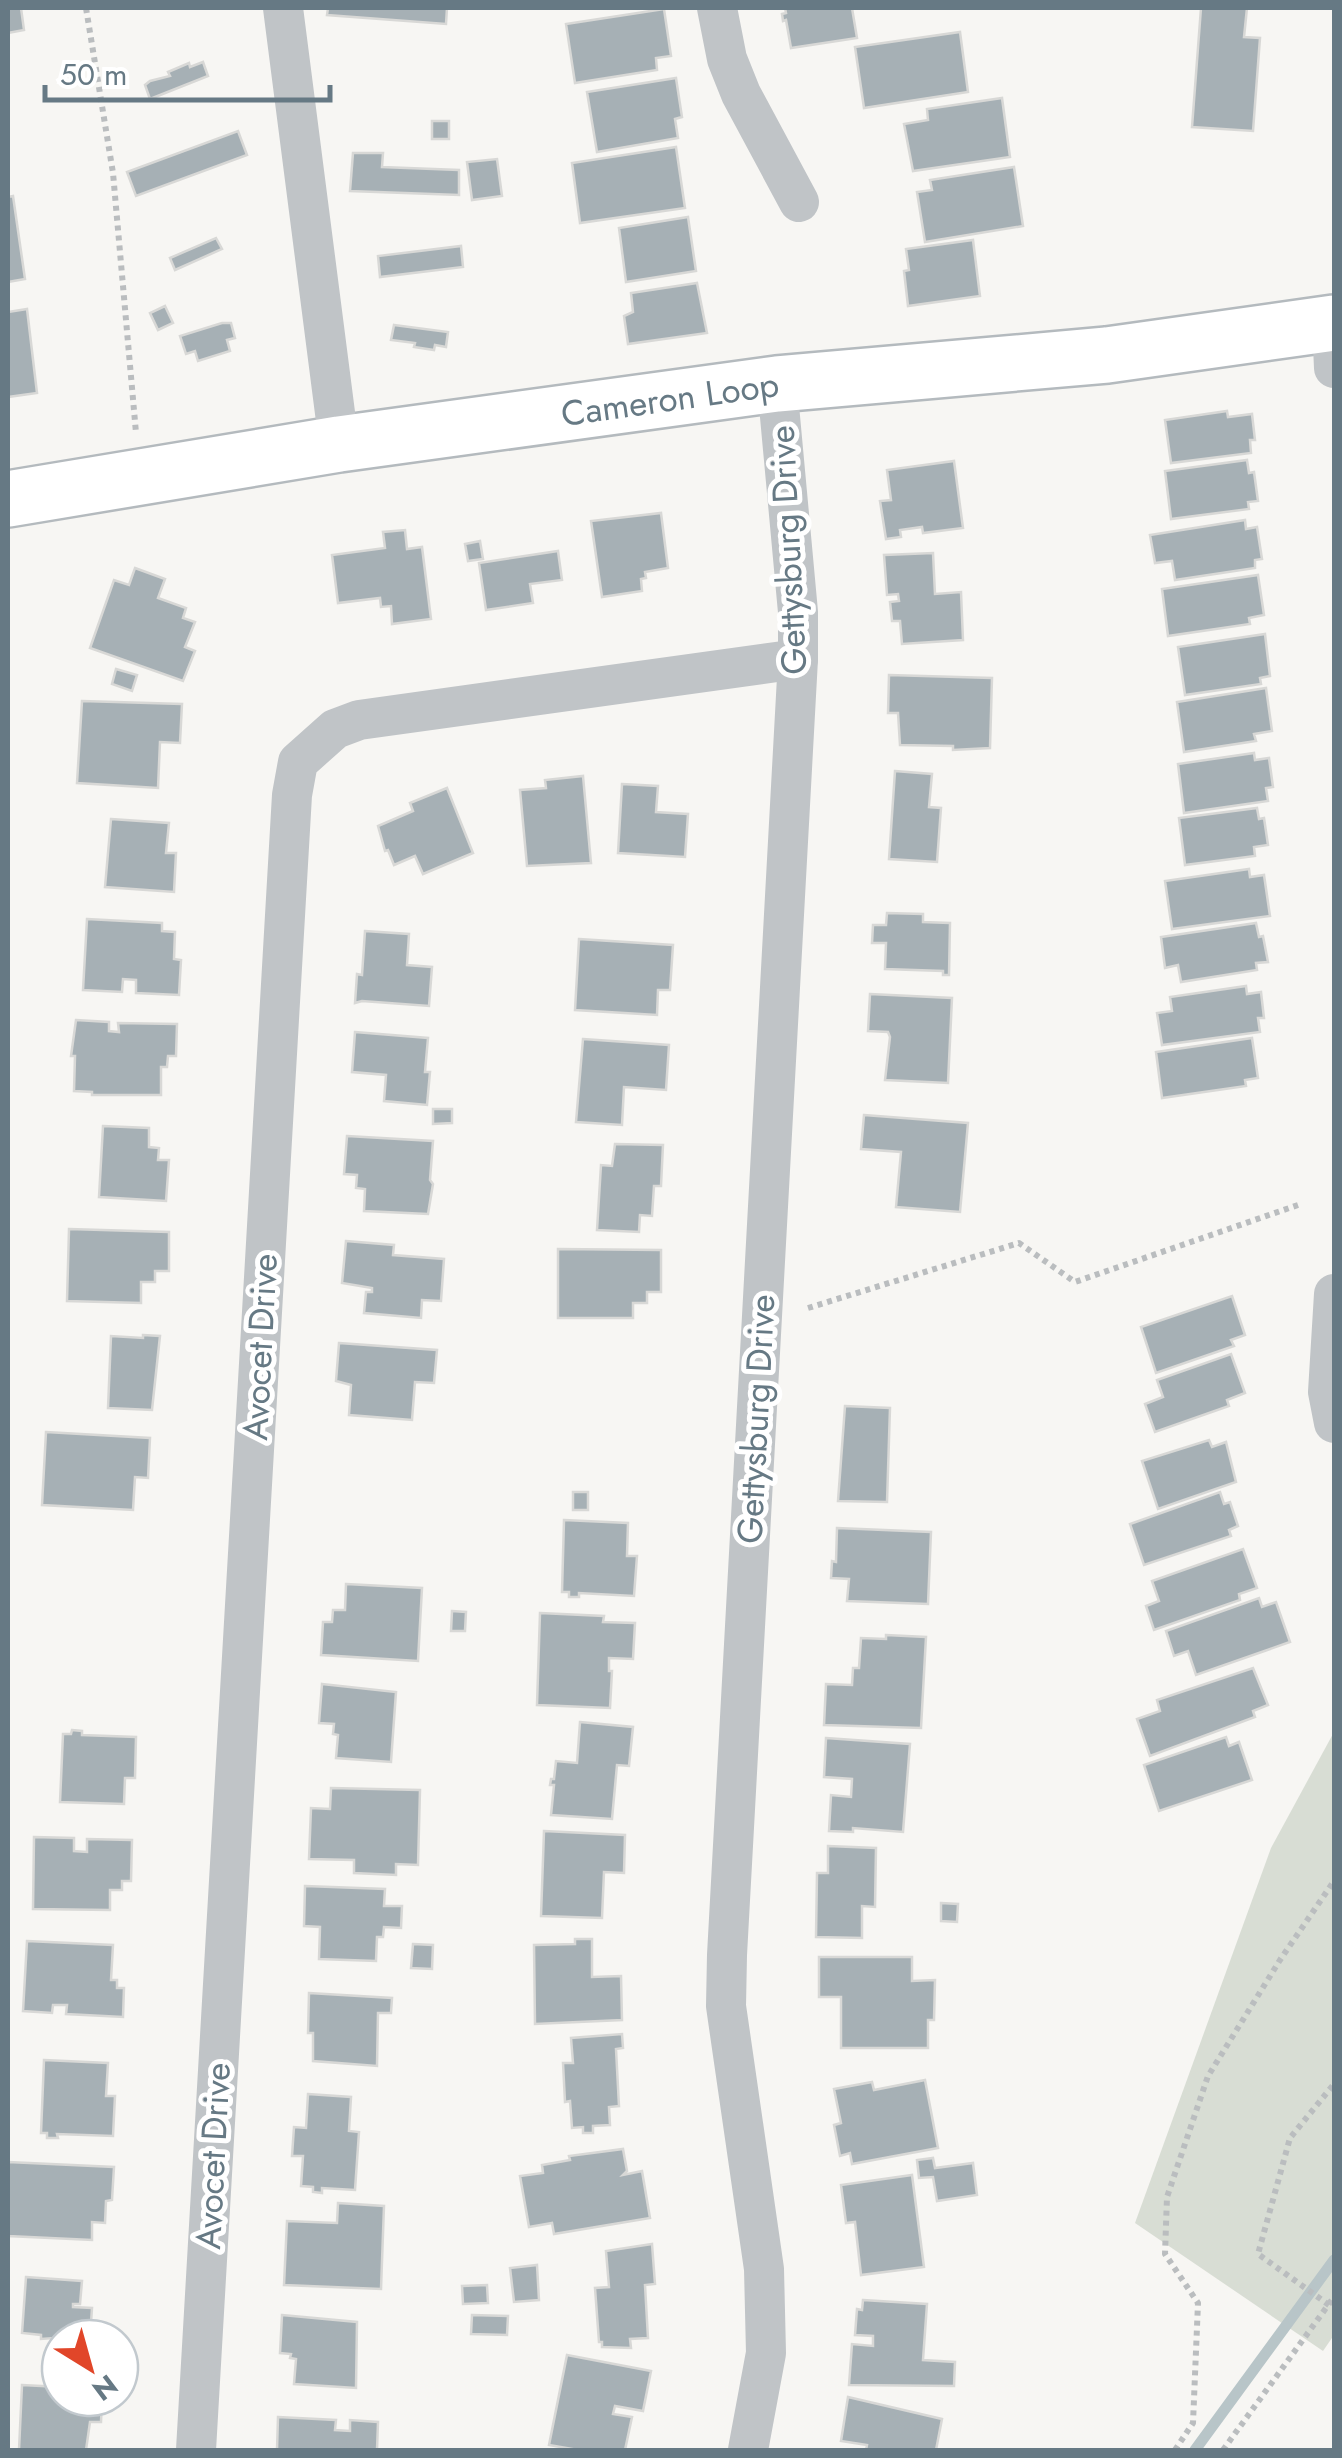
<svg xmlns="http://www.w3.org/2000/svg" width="1342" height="2458" font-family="Jost,sans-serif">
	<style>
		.green { fill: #d8ddd4 }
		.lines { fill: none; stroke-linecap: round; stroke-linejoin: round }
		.stream { stroke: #b8c5c8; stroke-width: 11 }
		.building { fill: #a6b0b5; stroke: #d8d8d6; stroke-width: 2.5 }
		.secondary-casing { stroke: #b4babe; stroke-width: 60 }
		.path { stroke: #babdbf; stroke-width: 6; stroke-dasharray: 5 5; stroke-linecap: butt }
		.street { stroke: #c0c4c7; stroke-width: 40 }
		.secondary { stroke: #fff; stroke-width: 55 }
		.labels { text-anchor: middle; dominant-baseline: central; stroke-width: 10; stroke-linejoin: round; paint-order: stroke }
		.street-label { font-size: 35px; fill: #667984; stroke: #fff }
	</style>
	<rect width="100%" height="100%" fill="#f7f6f3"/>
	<path class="green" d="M1334,1732V2335L1323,2351L1135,2223L1271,1848Z"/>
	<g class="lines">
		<path class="stream" d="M1195,2450L1334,2260"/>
	</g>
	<g class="building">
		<path d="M8,8H21L24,30L8,33Z"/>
		<path d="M328,8H447L446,24L327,15Z"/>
		<path d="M785,8H852L857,38L791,48L786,20L783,21L782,14L786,13Z"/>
		<path d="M1201,8H1247L1244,37L1260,38L1253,131L1192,127Z"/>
		<path d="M664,9L671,56L656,58L657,70L575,83L566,24Z"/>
		<path d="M960,32L968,92L864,108L855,47Z"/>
		<path d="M203,62L208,76L150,99L145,85L150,81L170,76L168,72L189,63L190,67Z"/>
		<path d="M676,78L682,117L675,119L678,138L597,152L587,92Z"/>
		<path d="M1002,98L1010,157L913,171L904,124L928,120L927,109Z"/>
		<rect x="432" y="121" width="17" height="18"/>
		<path d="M238,131L247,155L136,196L127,172Z"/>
		<path d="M676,147L685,208L580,223L572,163Z"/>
		<path d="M353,153H383L382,167L459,170V195L350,191Z"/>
		<path d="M497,159L502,196L472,200L467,162Z"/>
		<path d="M1014,167L1023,226L925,242L917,192L932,190L930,180Z"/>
		<path d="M13,196L25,279L8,282V197Z"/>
		<path d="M688,217L696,271L626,282L619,228Z"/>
		<path d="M216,238L222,249L175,270L170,258Z"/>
		<path d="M973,240L980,296L908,306L904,271L909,270L906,249Z"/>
		<path d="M461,246L463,267L380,277L378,256Z"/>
		<path d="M697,283L707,333L628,344L624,316L633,312L631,293Z"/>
		<path d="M165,306L173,323L158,330L150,313Z"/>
		<path d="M27,309L37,393L8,397V312Z"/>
		<path d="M222,323H231L235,338L227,340L230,351L198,361L195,351L186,354L180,336Z"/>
		<path d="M394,325L448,332L446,347L435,345L434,350L414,347L415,343L391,340Z"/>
		<path d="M1227,411L1228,417L1252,414L1255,440H1250L1251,453L1171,463L1165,420Z"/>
		<path d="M1247,460L1249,473L1254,472L1258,501L1248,502L1249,509L1171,519L1165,471Z"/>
		<path d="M954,461L963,528L923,533L922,527L900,530L901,537L886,539L880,501L891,500L887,470Z"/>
		<path d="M661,513L668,568L645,572L646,578L641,579L642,591L602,597L591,521Z"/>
		<path d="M1245,520L1246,529L1257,527L1262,559L1255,560V568L1175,580L1172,561L1155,563L1150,535Z"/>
		<path d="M405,530L407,549L422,547L431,619L392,624L391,606L381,607L380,598L338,603L332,555L385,548L383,532Z"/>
		<path d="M480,541L483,559L468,561L465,544Z"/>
		<path d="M558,551L562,580L530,584L533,603L486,610L479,563Z"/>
		<path d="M933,553L935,594L961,592L963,640L902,644L900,621H892L890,602L899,601L898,594L887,595L884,555Z"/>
		<path d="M135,568L165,579L158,598L186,608L183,618L195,622L185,647L195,651L183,681L90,648L114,580L129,585Z"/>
		<path d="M1258,575L1264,615L1249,618L1250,624L1168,636L1162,589Z"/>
		<path d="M1265,634L1270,676L1260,678L1261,684L1185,695L1178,647Z"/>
		<path d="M116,669L137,675L132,691L112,684Z"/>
		<path d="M889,675L992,678L990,748L953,750V746L900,745L898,713H888Z"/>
		<path d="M1266,688L1272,731L1254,734L1256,741L1184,752L1177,702Z"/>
		<path d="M82,701L182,704L180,743L160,742L158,788L77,783Z"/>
		<path d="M1254,753L1255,760L1269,758L1273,787L1266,788L1268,801L1184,813L1178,764Z"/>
		<path d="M895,771L932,774L929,807L941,808L937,862L889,859Z"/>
		<path d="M583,776L591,863L527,866L520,790L546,788L545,780Z"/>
		<path d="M622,784L658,786L656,812L688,814L685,857L618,853Z"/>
		<path d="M447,788L473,853L423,874L415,856L394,865L388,850L385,851L378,826L413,811L410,803Z"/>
		<path d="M1257,808L1259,819L1264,818L1268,845L1254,847L1255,856L1185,865L1179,818Z"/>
		<path d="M111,819L169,823L166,853H176L174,892L105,887Z"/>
		<path d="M1249,869L1250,877L1264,875L1270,916L1172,929L1165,881Z"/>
		<path d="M887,913L923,914V922L950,923L949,975H943V971L885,969L886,943H872L873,925H886Z"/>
		<path d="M87,919L162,923V931L175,932L174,959L181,960L179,995L136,993V980L123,979L122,992L83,990Z"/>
		<path d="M1256,923L1259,937L1263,936L1268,962L1256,963L1257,970L1181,982L1178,965L1165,968L1161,937Z"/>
		<path d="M365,931L409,934L407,965L432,967L429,1006L362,1001L355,1003L357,974L362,975Z"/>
		<path d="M579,939L673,945L670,990H658L657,1015L575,1010Z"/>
		<path d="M1246,986L1247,994L1261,992L1264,1018H1258L1260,1032L1162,1045L1157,1013L1172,1011L1170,997Z"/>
		<path d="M870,994L952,998L948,1083L885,1080L890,1037L888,1032L868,1031Z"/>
		<path d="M76,1020L109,1022V1031L119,1032L118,1023L177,1024L176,1056H168L167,1067H161V1095H92V1092L74,1091L75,1056H71Z"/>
		<path d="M355,1032L428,1038L425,1072H430L427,1105L384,1101L386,1075L352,1072Z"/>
		<path d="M1252,1038L1258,1078L1245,1080L1246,1086L1162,1098L1156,1052Z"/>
		<path d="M583,1039L669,1045L666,1090L624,1087L622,1125L576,1122Z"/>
		<path d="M433,1109H452V1123L433,1124Z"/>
		<path d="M864,1115L968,1123L960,1212L896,1207L901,1152L861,1149Z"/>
		<path d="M103,1126L149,1128V1147L159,1148L158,1160H169L166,1201L99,1197Z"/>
		<path d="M347,1136L433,1141L430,1180L433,1184L428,1214L364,1211L365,1189L356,1188L357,1175L344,1174Z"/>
		<path d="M615,1144L663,1145L661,1186H654L652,1216L640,1215L639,1232L597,1230L601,1165L612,1166Z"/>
		<path d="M69,1229L169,1232V1271H155V1282H141V1303L67,1301Z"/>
		<path d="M346,1241L394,1245L393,1255L444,1259L441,1301L422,1300L421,1318L364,1313L366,1292H372V1288L342,1283Z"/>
		<path d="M558,1249L661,1250V1292H647V1303H633V1318H558Z"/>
		<path d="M1232,1296L1245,1335L1231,1340L1234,1346L1156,1373L1141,1327Z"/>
		<path d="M143,1335L160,1336L152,1410L108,1408L111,1336L143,1338Z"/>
		<path d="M339,1343L437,1350L434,1383L415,1382L412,1420L349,1415L351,1385L336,1381Z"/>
		<path d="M1231,1354L1245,1393L1227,1400L1229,1406L1155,1432L1145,1404L1163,1397L1157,1380Z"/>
		<path d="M845,1406L890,1408L887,1502L838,1501Z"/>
		<path d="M46,1432L150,1438L148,1478L135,1477L133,1510L42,1505Z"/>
		<path d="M1209,1440L1212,1447L1226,1442L1236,1482L1158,1509L1142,1461Z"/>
		<rect x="573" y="1492" width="15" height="18"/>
		<path d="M1220,1492L1224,1504L1230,1502L1238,1526L1229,1530L1231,1536L1144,1565L1130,1524Z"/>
		<path d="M564,1520L628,1523L627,1556H637L634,1596L579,1593V1597H569V1592H562Z"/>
		<path d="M837,1528L931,1532L928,1604L847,1601L849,1579L831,1578L832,1561L836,1562Z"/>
		<path d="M1243,1549L1257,1588L1239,1594L1240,1600L1154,1630L1146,1606L1159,1601L1152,1581Z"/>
		<path d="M346,1584L422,1588L418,1661L321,1655L323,1622H332L333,1610H345Z"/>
		<path d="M1259,1598L1262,1607L1276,1602L1290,1642L1196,1675L1188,1651L1174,1656L1166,1631Z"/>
		<path d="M452,1611L466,1612L465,1631H451Z"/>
		<path d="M540,1613L604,1616L603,1622L635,1623L633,1659L609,1658V1671H612L610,1708L537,1705Z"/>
		<path d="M886,1635L926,1637L921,1728L824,1725L826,1684L852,1685L853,1668H859L861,1638L886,1639Z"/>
		<path d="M1253,1668L1268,1705L1253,1711L1255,1717L1150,1756L1137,1719L1160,1711L1157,1700Z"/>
		<path d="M322,1684L396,1692L391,1762L336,1758L338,1735L333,1734L334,1724L319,1723Z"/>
		<path d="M580,1722L633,1727L629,1766L617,1765L612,1819L551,1815L554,1785H550L551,1779H554L556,1761L577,1763Z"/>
		<path d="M72,1730L82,1731V1735L136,1737L135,1778H125L124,1804L60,1802L63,1734H71Z"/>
		<path d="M1226,1737L1229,1746L1239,1742L1252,1780L1159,1811L1144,1765Z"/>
		<path d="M826,1738L910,1744L903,1832L853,1828V1832L829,1831L831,1795L851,1797L852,1779L824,1777Z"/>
		<path d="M331,1788L420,1790L418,1865L396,1864V1875L354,1873V1860L309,1859L311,1808L330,1809Z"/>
		<path d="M544,1831L625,1835L624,1873L604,1872L602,1918L541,1916Z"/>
		<path d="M34,1837L74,1838V1851L87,1852V1839L132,1840L131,1881H122V1890H110V1910L33,1909Z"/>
		<path d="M828,1846L876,1848L875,1907L862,1906V1938L816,1937L817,1873H828Z"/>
		<path d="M305,1886L385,1889L384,1906H402L401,1928L384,1927L383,1937H377L376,1961L319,1959L320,1927L304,1926Z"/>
		<path d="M941,1903L958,1904L957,1922L941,1921Z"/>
		<path d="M575,1939H592V1977L621,1976L622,2020L535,2024L534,1945L575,1944Z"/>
		<path d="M27,1941L113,1945L111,1980H117V1988H124L123,2017L66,2014L67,2005H53L52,2013L23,2011Z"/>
		<path d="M413,1944L433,1945L432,1969L411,1968Z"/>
		<path d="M819,1957H912V1981L935,1980L934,2020H928V2048H841V1997H819Z"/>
		<path d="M309,1993L392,1998L391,2013H378L377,2066L313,2061V2033H308Z"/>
		<path d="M622,2034L623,2048L616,2049L619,2106L609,2107L610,2125L593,2126V2133H583V2127L572,2128L570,2101L565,2102L563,2063H573L571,2038Z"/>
		<path d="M44,2060L108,2063L106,2096H115L113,2136L57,2134L58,2138H47V2133H41Z"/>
		<path d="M925,2080L938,2148L852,2164L850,2153L840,2156L834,2125L841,2123L834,2089L872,2082L874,2090Z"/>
		<path d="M308,2094L351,2097L349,2131L359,2132L355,2190L322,2188V2193L313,2192V2187L301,2186L303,2156H292L294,2127L306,2128Z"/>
		<path d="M623,2149L627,2171L623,2175L642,2171L650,2218L554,2234L552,2223L529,2227L520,2176L543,2173L542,2165L570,2160L569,2156Z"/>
		<path d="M933,2158L935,2168L973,2163L977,2195L937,2201L933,2177L919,2178L917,2160Z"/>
		<path d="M8,2162L114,2167L112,2200L106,2201L105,2223L92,2222V2240L8,2236Z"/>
		<path d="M912,2175L924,2267L861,2275L855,2222L846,2223L841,2185Z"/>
		<path d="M338,2203L384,2206L381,2289L284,2285L287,2221L337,2223Z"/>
		<path d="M652,2244L655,2284L645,2285L648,2338L630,2339L631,2348L602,2347V2342H599L595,2288L609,2287L606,2251Z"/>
		<path d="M537,2265L539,2300L514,2302L510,2268Z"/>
		<path d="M26,2277L82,2281L80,2304H73V2307L92,2308L90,2338H60V2351L53,2350L54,2338L41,2339V2335L22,2333Z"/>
		<path d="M487,2285L488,2303L463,2304L462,2286Z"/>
		<path d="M863,2300L927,2304L923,2360L955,2362L954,2386L849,2385L852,2344L873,2346V2336L855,2335L857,2309L862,2310Z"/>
		<path d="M282,2315L357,2322L356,2388L294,2384L296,2359L290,2358L291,2354L280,2353Z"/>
		<path d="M472,2315L508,2316L507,2335L471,2334Z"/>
		<path d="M567,2355L651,2371L643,2411L615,2406L613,2414L632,2417L625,2450H578L549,2445Z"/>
		<path d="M22,2385L60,2387V2398H102L101,2422H90L86,2450H19Z"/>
		<path d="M848,2397L942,2419L936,2450H866L867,2445L841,2441Z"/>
		<path d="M278,2417L336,2420L335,2430L350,2431V2420L378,2422L377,2450H277Z"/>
	</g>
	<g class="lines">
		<g class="secondary-casing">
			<path id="secondary" d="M8,499L339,444L777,384L1107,355L1334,323"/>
		</g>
		<g class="path">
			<path d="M86,8L113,173L136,433"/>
			<path d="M808,1308L1019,1243L1075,1282L1298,1205"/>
			<path d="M1329,2305L1258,2254L1290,2138L1334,2084"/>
			<path d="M1175,2450L1193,2423L1198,2303L1165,2254L1167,2197L1208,2076L1280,1960L1334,1881"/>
			<path d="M1223,2450L1334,2297"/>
		</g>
		<g class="street">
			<path d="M283,8L339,444"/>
			<path d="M717,8L727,59L741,94L799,202"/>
			<path d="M1332,323L1334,368"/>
			<path d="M1334,1294L1328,1392L1334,1423"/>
			<path d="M196,2450L292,795L298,762L335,729L359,720L798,659"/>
			<path d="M748,2450L766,2353L764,2269L726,2006L727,1955L798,659V612L777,384"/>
		</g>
		<use href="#secondary" class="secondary"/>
	</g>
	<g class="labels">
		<g class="street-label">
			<text transform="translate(670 399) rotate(-8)">Cameron Loop</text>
			<text transform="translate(788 550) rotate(-93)">Gettysburg Drive</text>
			<text transform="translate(260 1347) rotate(-87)">Avocet Drive</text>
			<text transform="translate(756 1419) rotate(-87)">Gettysburg Drive</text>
			<text transform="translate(213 2156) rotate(-87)">Avocet Drive</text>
		</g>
	</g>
	<rect width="1342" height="2458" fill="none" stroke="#667984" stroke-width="20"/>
	<g transform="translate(90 2368) rotate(143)"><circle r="48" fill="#ffffff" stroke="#c2c9ce" stroke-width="2.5"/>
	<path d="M0-8L18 38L0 25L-18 38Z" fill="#e14629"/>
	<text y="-15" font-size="28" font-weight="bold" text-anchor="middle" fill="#667984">N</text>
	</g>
	<path d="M45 85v15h285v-15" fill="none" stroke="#667984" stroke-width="5"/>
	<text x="60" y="85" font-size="30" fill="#667984" stroke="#ffffff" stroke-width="8" paint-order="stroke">50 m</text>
</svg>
